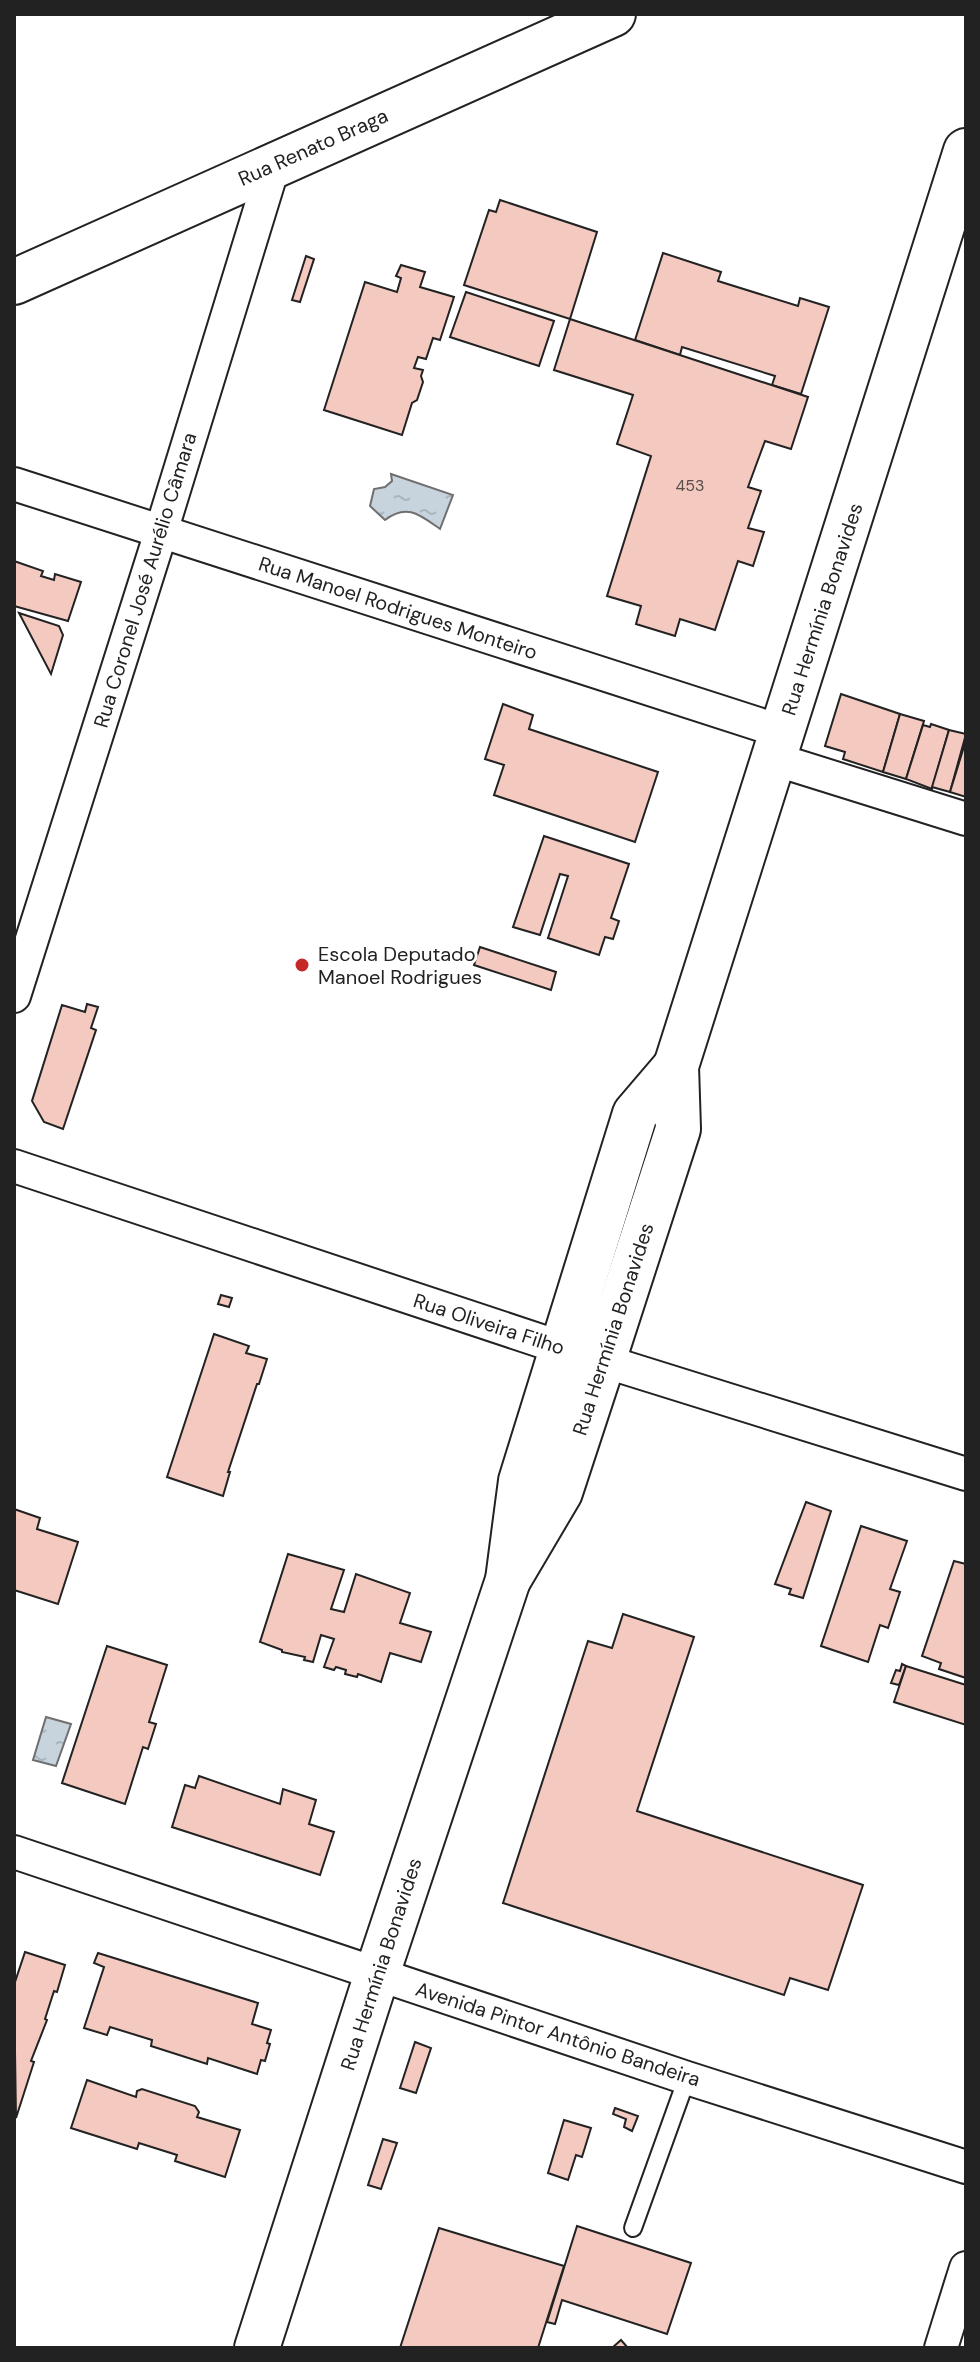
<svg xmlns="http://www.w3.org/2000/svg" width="980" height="2362" font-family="'DM Sans',sans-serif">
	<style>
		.water { fill: url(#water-ripples); stroke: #6f6f6f; stroke-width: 2 }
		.building { fill: #f3c9c0; stroke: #222; stroke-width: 2 }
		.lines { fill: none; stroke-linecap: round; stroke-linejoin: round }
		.service-casing { stroke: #222; stroke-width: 20 }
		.minor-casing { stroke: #222; stroke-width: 36 }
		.primary-casing { stroke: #222; stroke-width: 48 }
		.service { stroke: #fff; stroke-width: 16 }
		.minor { stroke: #fff; stroke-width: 32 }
		.primary { stroke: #fff; stroke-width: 44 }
		.poi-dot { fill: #c62828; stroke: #fff; stroke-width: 3 }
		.labels { text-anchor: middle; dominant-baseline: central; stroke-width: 6; stroke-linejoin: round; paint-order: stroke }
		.number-label { font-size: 16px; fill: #564c4a }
		.street-label { font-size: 20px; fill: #222; stroke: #fff }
		.poi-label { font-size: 20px; fill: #222; stroke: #fff; text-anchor: start }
	</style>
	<defs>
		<pattern id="water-ripples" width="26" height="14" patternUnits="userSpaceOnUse" patternTransform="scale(2)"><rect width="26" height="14" fill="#c7d3dd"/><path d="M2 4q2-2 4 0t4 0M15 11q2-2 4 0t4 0" fill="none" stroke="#abb5bd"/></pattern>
	</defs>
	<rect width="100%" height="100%" fill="#fff"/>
	<g class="water">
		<path d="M391,474L453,495L440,529C420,515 407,503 385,520L370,506L374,489L385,487L392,481Z"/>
		<path d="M46,1717L71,1724L56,1766L33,1760Z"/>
	</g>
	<g class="building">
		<path d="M500,200L597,232L570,319L464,285L489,210L496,212Z"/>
		<path d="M663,253L721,272L718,281L798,306L800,298L829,307L801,394L772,385L775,376L682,347L680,355L635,340Z"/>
		<path d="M306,256L314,259L300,302L292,300Z"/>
		<path d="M401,265L425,272L420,287L454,297L440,340L433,338L426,359L418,357L414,368L423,370L421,376L423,382L417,400L412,403L402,435L324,410L365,282L397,292L401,278L396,276Z"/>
		<path d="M466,292L554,321L539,366L450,337Z"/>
		<path d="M570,319L808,397L791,449L765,441L748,487L761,491L748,528L764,532L753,566L738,561L715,630L680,619L675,636L636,624L641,606L607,596L651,456L617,444L633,395L554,370Z"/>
		<path d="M14,561L43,571L41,576L54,580L55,574L81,582L68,621L14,606Z"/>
		<path d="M19,613L59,626L63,635L51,674Z"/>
		<path d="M841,694L900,714L883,772L843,759L845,752L825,746Z"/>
		<path d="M503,704L533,715L529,729L658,772L635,842L494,795L504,765L485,759Z"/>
		<path d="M900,714L924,721L906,779L883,772Z"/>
		<path d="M931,724L949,730L932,789L906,779L923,725L930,727Z"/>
		<path d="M949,730L966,734L950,792L932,787Z"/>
		<path d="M966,740V797L950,792Z"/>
		<path d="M544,836L629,864L611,918L619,921L613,939L605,937L599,955L548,938L568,876L560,874L540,935L513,927Z"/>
		<path d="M480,947L556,972L551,990L474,965Z"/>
		<path d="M87,1004L98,1007L91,1028L96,1030L63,1129L44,1122L32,1101L62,1005L85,1012Z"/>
		<path d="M221,1295L232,1298L229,1307L218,1304Z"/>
		<path d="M214,1334L249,1346L246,1353L267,1359L259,1384H257L228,1472H230L223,1496L167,1477Z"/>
		<path d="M806,1502L831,1511L803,1598L789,1594L791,1589L775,1584Z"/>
		<path d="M14,1509L40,1518L37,1529L78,1542L58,1604L14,1590Z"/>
		<path d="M861,1526L907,1541L890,1589L900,1592L888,1628L880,1625L868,1662L821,1646Z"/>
		<path d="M288,1554L344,1570L331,1609L344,1612L356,1574L410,1593L400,1623L431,1632L421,1662L390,1653L381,1682L358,1674L357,1677L345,1674L346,1670L336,1667L334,1670L324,1667L334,1639L321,1635L313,1662L304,1660L305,1657L282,1652V1650L260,1642Z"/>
		<path d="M954,1561L966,1564V1678L939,1669L941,1663L922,1656Z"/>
		<path d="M623,1614L694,1637L637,1811L863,1885L828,1990L790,1978L784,1995L503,1903L588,1641L612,1648Z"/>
		<path d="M107,1646L167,1665L149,1722L156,1724L148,1749L143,1747L125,1804L62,1783Z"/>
		<path d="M902,1664L906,1666L899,1685L891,1683L896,1670L900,1671Z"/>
		<path d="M906,1666L966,1685V1725L894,1702Z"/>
		<path d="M199,1776L280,1804L283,1789L316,1800L309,1824L334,1832L320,1875L172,1827L185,1785L195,1788Z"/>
		<path d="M25,1952L65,1965L57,1992L54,1991L45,2019L47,2020L31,2061L34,2062L16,2118L14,1985Z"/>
		<path d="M98,1953L258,2003L252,2024L271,2030L267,2043L270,2044L265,2061L261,2060L257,2074L208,2058L207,2064L151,2046L152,2040L110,2027L107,2035L84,2028L104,1967L94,1963Z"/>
		<path d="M415,2042L431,2048L416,2093L400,2088Z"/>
		<path d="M87,2080L136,2097L137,2091L142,2089L195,2106L199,2112L197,2117L240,2130L225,2177L175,2161L177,2155L139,2143L137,2149L71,2128Z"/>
		<path d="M615,2108L638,2116L632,2131L624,2127L626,2119L613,2114Z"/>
		<path d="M564,2120L591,2128L582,2157L576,2155L568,2180L548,2173Z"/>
		<path d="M383,2139L397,2143L381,2189L368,2185Z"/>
		<path d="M577,2226L691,2263L667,2334L562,2300L555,2324L547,2322Z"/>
		<path d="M439,2228L564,2266L538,2348H400Z"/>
		<path d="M621,2340L628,2348H612Z"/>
	</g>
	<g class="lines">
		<g class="service-casing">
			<path id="service" d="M633,2228L687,2078"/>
		</g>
		<g class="minor-casing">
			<g id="minor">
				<path d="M14,484L783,732"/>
				<path d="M774,759L966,819"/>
				<path d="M14,996L161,532L274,164"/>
				<path d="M14,1166L562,1348L966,1474"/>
				<path d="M14,1852L687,2078L966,2167"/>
				<path d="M941,2348L966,2268"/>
			</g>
		</g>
		<g class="primary-casing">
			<g id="primary">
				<path d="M14,282L613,14"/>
				<path d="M508,1580L560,1492L603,1361L678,1129L676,1066L966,151"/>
				<path d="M257,2348L377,1974L508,1580L521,1481L635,1114L676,1066"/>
			</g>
		</g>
		<use href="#service" class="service"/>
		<use href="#minor" class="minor"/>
		<use href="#primary" class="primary"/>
	</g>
	<circle class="poi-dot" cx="302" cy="965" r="8"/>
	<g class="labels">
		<g class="number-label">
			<text x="690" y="485">453</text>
		</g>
		<g class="street-label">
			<text transform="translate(313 147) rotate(-24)">Rua Renato Braga</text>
			<text transform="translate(145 580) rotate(-73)">Rua Coronel José Aurélio Câmara</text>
			<text transform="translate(398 608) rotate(18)">Rua Manoel Rodrigues Monteiro</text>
			<text transform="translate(822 609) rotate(-72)">Rua Hermínia Bonavides</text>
			<text transform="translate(489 1324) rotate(18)">Rua Oliveira Filho</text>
			<text transform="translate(613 1329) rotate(-72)">Rua Hermínia Bonavides</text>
			<text transform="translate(381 1964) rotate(-72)">Rua Hermínia Bonavides</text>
			<text transform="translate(558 2034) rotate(18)">Avenida Pintor Antônio Bandeira</text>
		</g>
		<g class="poi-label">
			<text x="318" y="954">Escola Deputado<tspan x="318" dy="23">Manoel Rodrigues</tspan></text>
		</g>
	</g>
	<rect width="980" height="2362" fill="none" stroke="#222222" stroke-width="32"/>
</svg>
